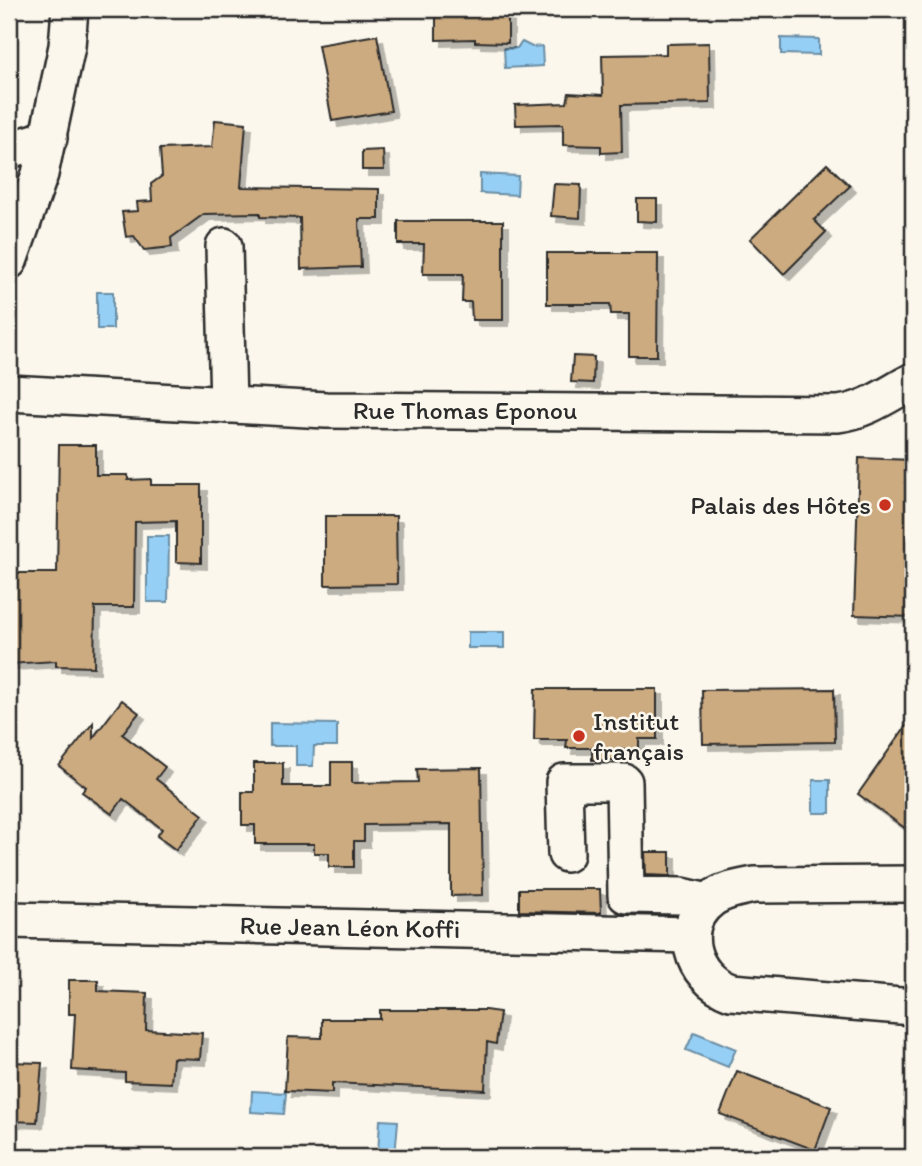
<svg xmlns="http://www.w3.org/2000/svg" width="922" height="1166" font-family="Itim,sans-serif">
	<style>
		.water { fill: #95cff5; stroke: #6b8da4; stroke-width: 2 }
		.building { fill: #cdab80; stroke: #2b2b2b; stroke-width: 2; filter: url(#shadow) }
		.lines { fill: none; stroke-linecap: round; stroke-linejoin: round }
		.minor-casing { stroke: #2b2b2b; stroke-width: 40 }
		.minor { stroke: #fbf7ec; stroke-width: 35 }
		.poi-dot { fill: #c8321e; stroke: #fbf7ec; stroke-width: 2.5 }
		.labels { text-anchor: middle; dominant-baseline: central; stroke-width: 5; stroke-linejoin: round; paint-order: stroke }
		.street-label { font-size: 26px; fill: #2b2b2b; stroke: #fbf7ec }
		.poi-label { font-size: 26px; fill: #2b2b2b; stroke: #fbf7ec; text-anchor: end }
	</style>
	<defs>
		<filter id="shadow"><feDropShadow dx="6" dy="6" stdDeviation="0" flood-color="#0004"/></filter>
	</defs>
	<rect width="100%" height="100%" fill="#fbf7ec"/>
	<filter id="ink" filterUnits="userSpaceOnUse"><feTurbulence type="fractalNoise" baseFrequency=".0143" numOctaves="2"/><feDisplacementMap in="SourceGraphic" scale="14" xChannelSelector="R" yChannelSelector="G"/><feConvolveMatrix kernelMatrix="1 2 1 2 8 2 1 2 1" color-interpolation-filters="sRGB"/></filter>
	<g filter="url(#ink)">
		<g class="water">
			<path d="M781,38L819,39V55L781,54Z"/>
			<path d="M522,42L532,47L542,46L543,66L505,68L504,48H517Z"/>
			<path d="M480,174L518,176L517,195L480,193Z"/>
			<rect x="97" y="292" width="16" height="37"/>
			<path d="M147,536H169L168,602H147Z"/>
			<rect x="468" y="632" width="36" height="16"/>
			<path d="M270,723L337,724V746H314L313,766H296V746H270Z"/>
			<rect x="813" y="780" width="17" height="33"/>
			<path d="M694,1032L736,1049L728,1067L686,1050Z"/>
			<path d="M252,1091L286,1093L284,1114L251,1112Z"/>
			<path d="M380,1120L398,1121L395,1156L378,1154Z"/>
		</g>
		<g class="building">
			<path d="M475,9H508V43L475,42V39L436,40V14L475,15Z"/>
			<path d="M377,35L391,111L332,121L318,45Z"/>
			<path d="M709,43L710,103L621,105L622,152L601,153V146L563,145V124L516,125L515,105L567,103L569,93L603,95L602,55L666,54V44Z"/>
			<path d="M215,120L246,123L241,187L379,189V219H359L361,267L301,269L300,218L260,217V213L204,214L171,238L172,247L144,250L134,236L126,237L122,212L138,211L137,202L152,201L151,184L162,176L160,149L212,147Z"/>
			<path d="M383,150L384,170H362V151Z"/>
			<path d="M827,164L850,186L814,220L826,232L784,274L750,239Z"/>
			<path d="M554,184L581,185L580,218L551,216Z"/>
			<path d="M637,199H657V222L637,221Z"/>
			<path d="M398,221H503V320H472L471,302H462L463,274H423L424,244H398Z"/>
			<path d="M547,253H658L657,356H629V314H611L610,304H547Z"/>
			<path d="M573,356L594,357L593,383L571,382Z"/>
			<path d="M59,445H96V475H128V480L151,479V485H201V563L176,562V521L135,522L134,607H95L94,667L56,666V661L9,664V573H57Z"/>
			<path d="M859,458L913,460V617L854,615Z"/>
			<path d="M325,516H396L397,584L325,585Z"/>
			<path d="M535,689H657V739H639V749H618V760H592V748H566L567,740H534Z"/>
			<path d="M834,689L835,742L703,744L702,690Z"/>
			<path d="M122,700L139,713L122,734L165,767L156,779L203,815L176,850L157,836L162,829L123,799L112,814L82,792L86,787L59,766L93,723V738Z"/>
			<path d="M913,716V834L858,794Z"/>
			<path d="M331,762H352V783L418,782L417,769L481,768L483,895L451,896V824L364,825V841H354V867H329V853H314V844H255V825H242V792H254V763H283V786H331Z"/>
			<path d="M645,852H670V876L646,875Z"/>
			<path d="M519,889H600L601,913L519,911Z"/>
			<path d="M69,980H98V991L147,993L146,1030L202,1033L200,1059L173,1058L171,1083L125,1081V1073L72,1070L75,1014H69Z"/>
			<path d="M380,1010H485L500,1012L496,1044L487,1042L485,1090L332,1083V1093L285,1091L288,1037L322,1038V1019H380Z"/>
			<path d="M9,1062L42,1063L37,1122L9,1121Z"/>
			<path d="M737,1071L831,1107L815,1150L720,1114Z"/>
		</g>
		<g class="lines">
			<g class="minor-casing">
				<g id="minor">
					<path d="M9,150L49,138"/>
					<path d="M224,246L228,405"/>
					<path d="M9,261L40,174L67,46L70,9"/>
					<path d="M9,393L326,410L838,414C868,410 888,394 913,381"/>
					<path d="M566,854L564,782H624L626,895L682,896L708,902"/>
					<path d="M913,884L754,885C740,888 725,890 713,898C675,925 691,978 731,992L913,1007"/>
					<path d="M9,920L691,935"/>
				</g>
			</g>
			<use href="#minor" class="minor"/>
		</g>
	</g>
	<g class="poi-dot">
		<circle cx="885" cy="505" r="7"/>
		<circle cx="579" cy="736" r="7"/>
	</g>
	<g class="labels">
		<g class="street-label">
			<text x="465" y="410">Rue Thomas Eponou</text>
			<text transform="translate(350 927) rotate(1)">Rue Jean Léon Koffi</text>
		</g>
		<g class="poi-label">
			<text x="871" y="505">Palais des Hôtes</text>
			<text x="593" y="721" text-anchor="start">Institut<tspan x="593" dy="30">français</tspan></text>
		</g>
	</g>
	<rect width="922" height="1166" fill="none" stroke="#fbf7ec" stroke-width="35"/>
	<rect x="18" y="18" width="887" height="1131" fill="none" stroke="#2b2b2b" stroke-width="2.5" filter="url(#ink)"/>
</svg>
